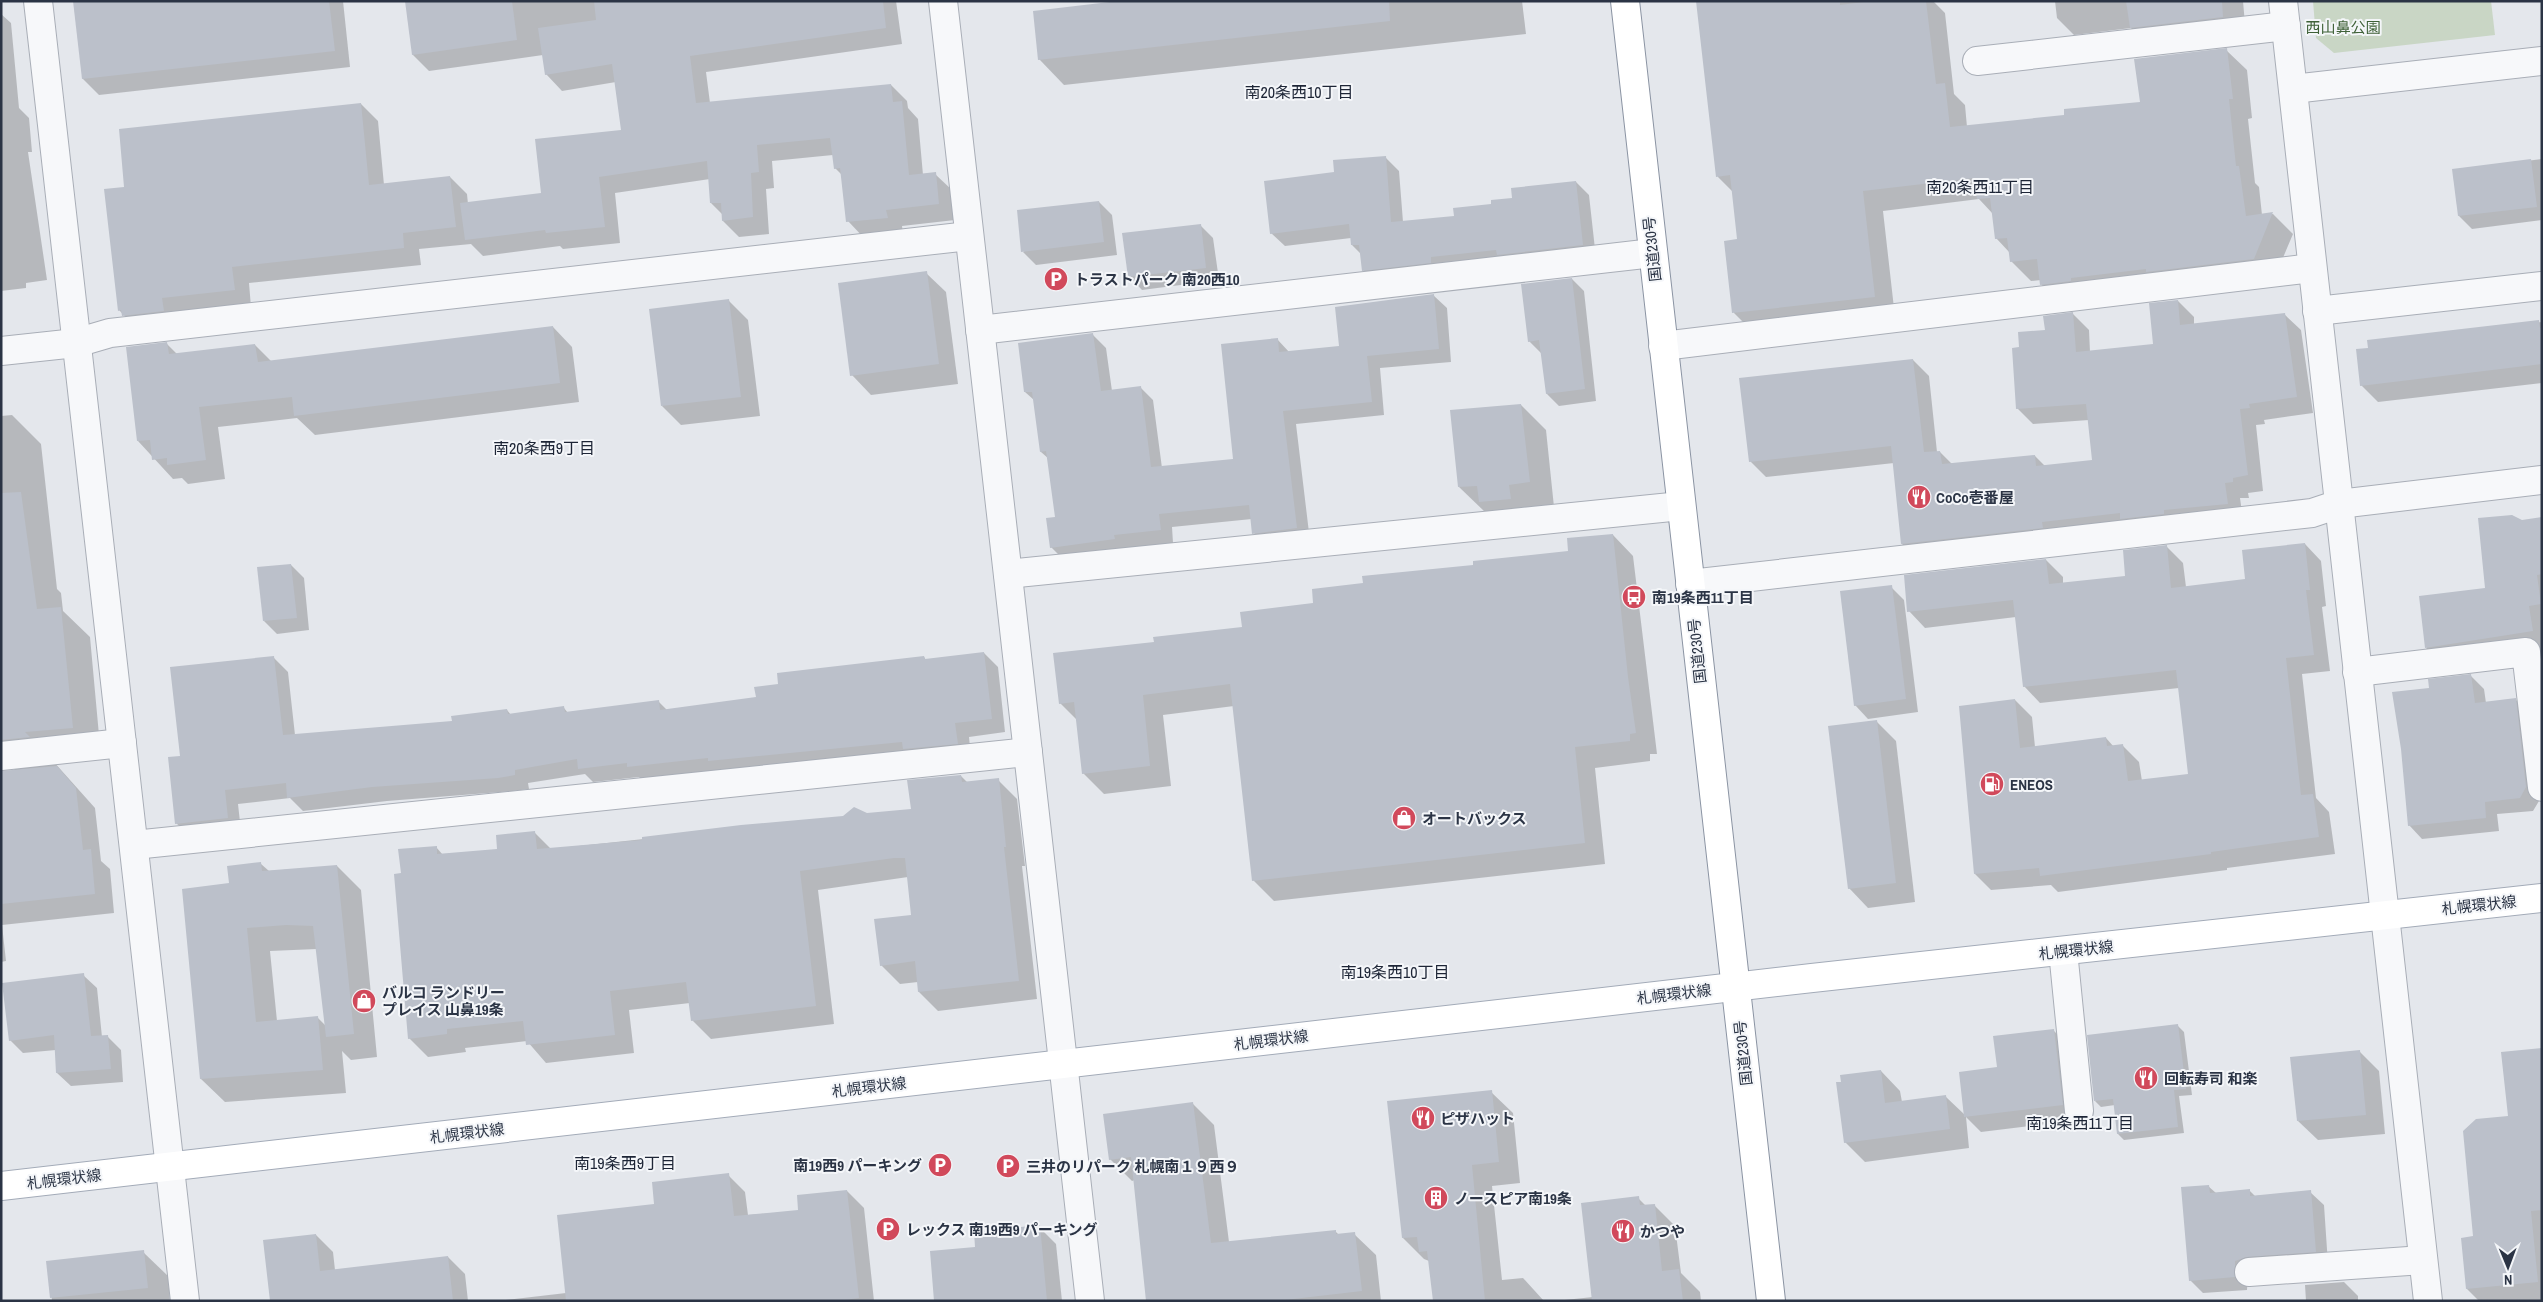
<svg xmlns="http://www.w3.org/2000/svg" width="2543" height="1302" font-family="'Archivo Narrow','Noto Sans JP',sans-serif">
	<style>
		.green { fill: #c9d6c5 }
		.shadow { fill: #0003; fill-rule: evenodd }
		.building { fill: #bbc0ca }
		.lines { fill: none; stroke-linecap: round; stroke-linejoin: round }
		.minor-casing { stroke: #a9aeb7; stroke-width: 30 }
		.major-casing { stroke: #a3abb8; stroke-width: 30 }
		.highway-casing { stroke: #8b94a3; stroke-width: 30 }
		.minor { stroke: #f7f8fa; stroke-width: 28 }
		.major { stroke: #fff; stroke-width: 28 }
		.highway { stroke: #fff; stroke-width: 28 }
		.labels { text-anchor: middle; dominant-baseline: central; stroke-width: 4; stroke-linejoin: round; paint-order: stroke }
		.park-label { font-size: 15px; fill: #3f6138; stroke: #f4f6f9 }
		.street-label { font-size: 15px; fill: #2b3445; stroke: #f4f6f9 }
		.poi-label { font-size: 15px; font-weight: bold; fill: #2b3445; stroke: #f4f6f9; text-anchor: start }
		.neighbourhood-label { font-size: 16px; fill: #1d2536; stroke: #f4f6f9 }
	</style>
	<rect width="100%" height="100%" fill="#e4e7ec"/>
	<path class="green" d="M2313,1H2491L2495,35L2334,53L2316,38Z"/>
	<g class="shadow">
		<path d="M74,1H343L350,67L99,95L83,79Z"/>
		<path d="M406,1H896L902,44L706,72L710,103L891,85L907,101L908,108L918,119L923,175L935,174L952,190L955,220L902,226L903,234L864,238L848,221L843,176L835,168L833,155L772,161L774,188L766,189L769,234L739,237L723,221L722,214L711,203L710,179L615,193L620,243L563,249L560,246L483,256L471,244L419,249L421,265L249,283L251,307L140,332L119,310L126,188L361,104L378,121L384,185L450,177L467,194L468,204L543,194L622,131L616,82L562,91L546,74L543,55L429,71L413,55Z"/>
		<path d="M1130,1H1522L1526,34L1064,85L1039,59Z"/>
		<path d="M1697,1H1933L1945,13L1954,94L1965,105L1967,127L2065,116L2141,104L2226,50L2247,70L2252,118L2248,119L2255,183L2259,187L2262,215L2273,214L2293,234L2274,279L2061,305L2041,284V280L2031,281L2011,261L2010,253L1996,238L1993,214L1979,199L1883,211L1895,317L1754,333L1734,313L1726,242L1738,240L1733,192L1718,177Z"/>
		<path d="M2055,1H2243L2245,24L2147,44L2131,28L2074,35L2057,18Z"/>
		<path d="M1,14L11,23L19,108L29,118L32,152H28L47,280L26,283V288L1,291Z"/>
		<path d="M1386,158L1399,171L1403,222L1455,218L1576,182L1589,195L1596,258L1376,283L1363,270L1361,254L1352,245L1351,238L1285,246L1271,233L1336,173Z"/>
		<path d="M2542,159V220L2472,229L2459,216L2453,170Z"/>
		<path d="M1099,202L1112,215L1117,255L1036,265L1023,252Z"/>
		<path d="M1200,225L1213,238L1219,280L1142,290L1129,276Z"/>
		<path d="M926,273L946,292L958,384L871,395L852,375Z"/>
		<path d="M1572,279L1584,291L1596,401L1559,406L1547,394L1542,354L1529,341Z"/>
		<path d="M1433,295L1447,308L1451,362L1380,368L1384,415L1296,424L1310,541L1267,546L1254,533L1252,519L1172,527L1173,543L1127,548V552L1064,560L1051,547L1057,518L1049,459L1041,452L1034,400L1025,392L1093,335L1106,348L1112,391L1140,387L1153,400L1162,468L1235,460L1277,339L1290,353L1341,347Z"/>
		<path d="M728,300L748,320L760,416L681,425L662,406Z"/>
		<path d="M2178,301L2194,317V325L2284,314L2301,330L2313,413L2264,420L2265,424L2256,425L2263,491L2248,493L2249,498H2240L2243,519L1918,560L1902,544L1894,463L1766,477L1750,461L1913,360L1929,376L1937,452H1940L1952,464L2035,456L2045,466L2094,461L2089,420L2033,424L2017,408L2021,348L2073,314L2089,330L2090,352L2154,345Z"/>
		<path d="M2542,322V383L2378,402L2361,385L2369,349L2368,341Z"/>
		<path d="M553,327L572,347L579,402L315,435L297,418L218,427L225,479L188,484L182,478L173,479L138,441L167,344L177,354L255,345L272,362Z"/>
		<path d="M1521,405L1546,430L1554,507L1485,512L1459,487Z"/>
		<path d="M12,415L41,444L57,589L61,593L63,611L90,637L101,757L53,761L95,808L101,861L110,869L114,913L2,925L6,961L1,962V772L16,771L1,757V416Z"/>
		<path d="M2542,519V653L2446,668L2426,648L2486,589L2522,521Z"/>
		<path d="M1613,535L1633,556L1657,754H1650V761L1595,768L1605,864L1274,901L1253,880L1234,706L1163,715L1171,786L1104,794L1083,773L1077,720L1060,703L1155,643L1243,628L1315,604L1364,584L1569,552Z"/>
		<path d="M2305,544L2321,561L2326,606L2322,607L2330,671L2302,674L2316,798L2329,812L2335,854L2227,868V870L2058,892L2051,885L1991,890L1975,874L2015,700L2032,717L2035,747L2106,738L2114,747L2123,746L2139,762L2142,781L2189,775L2179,688L2040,703L2024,686L2016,617L1925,628L1909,611L2046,560L2063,577V584L2127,577L2167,547L2183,563L2186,587L2246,580Z"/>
		<path d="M291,565L304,578L309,630L277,634L264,621Z"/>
		<path d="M1891,587L1904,600L1918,712L1868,719L1855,705Z"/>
		<path d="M984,653L998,667L1005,732L969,737L971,757L642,780L639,777L593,782L585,774L528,783L529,789L513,791L387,801L303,811L290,798L238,804L241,831L191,837L176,823L182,757L274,658L288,672L295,735L453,723L507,710L511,715L564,708L568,713L658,701L667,710L757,698L780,685L924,657L926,660Z"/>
		<path d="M2471,676L2484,689L2486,703L2515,699L2528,712L2539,801L2533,811L2497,814L2499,831L2422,839L2409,825L2431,689Z"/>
		<path d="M1876,721L1896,741L1915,902L1868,908L1849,888Z"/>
		<path d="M961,776L968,783L998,780L1017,799L1025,866H1022L1037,999L938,1011L919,992L918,982L900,984L881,965L912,916L908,877L818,890L834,1024L711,1039L692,1020L690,1003L629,1010L634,1053L546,1063L527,1041L465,1048L466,1052L428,1057L409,1038L402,874L436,847L443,855L499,850L534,832L551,849L912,810Z"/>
		<path d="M261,864L269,871L337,866L361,890L377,1057L351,1060L342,1051L346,1093L225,1102L201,1079L230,884ZM317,949L326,1026L317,1017L277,1021L270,951Z"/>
		<path d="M83,975L97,988L102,1037H108L121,1050L123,1082L71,1086L57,1073L56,1050L23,1053L10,1040Z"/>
		<path d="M2177,1025L2184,1032L2192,1095L2179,1096L2184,1133L2124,1140L2118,1134L2115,1105L2101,1107L2095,1101Z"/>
		<path d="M2053,1030L2069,1046L2078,1120L1981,1132L1966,1117L1969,1148L1865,1162L1845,1142L1881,1071L1900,1091L1902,1102L1946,1097L1965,1115Z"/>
		<path d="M2542,1049V1301H2479L2467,1289L2474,1238L2510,1118Z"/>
		<path d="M2359,1051L2379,1071L2385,1134L2318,1140L2298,1121Z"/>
		<path d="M1491,1092L1513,1113L1520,1183L1492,1186L1502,1280L1523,1278L1544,1301H1434L1429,1261L1424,1259L1403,1238Z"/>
		<path d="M1193,1104L1214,1125L1229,1242L1335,1231L1339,1235L1354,1234L1376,1255L1381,1301H1147L1135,1180L1132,1181L1110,1159Z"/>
		<path d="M728,1175L745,1192L748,1215L800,1211L847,1191L864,1208L874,1301H497L566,1293L656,1205Z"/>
		<path d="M2208,1186L2216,1193L2249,1190L2255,1196L2310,1192L2324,1205L2328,1264L2248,1274L2247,1290L2203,1293L2190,1280Z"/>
		<path d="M1638,1198L1646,1206L1654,1205L1675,1226L1681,1273L1700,1292L1701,1301H1555L1593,1297Z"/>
		<path d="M1039,1227L1056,1244L1062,1301H935L977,1248Z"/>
		<path d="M316,1235L333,1252L335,1270L448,1257L465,1274L468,1301H271Z"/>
		<path d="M143,1252L168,1276L170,1301H52L48,1262Z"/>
		<path d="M2344,1282L2358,1296V1301H2306L2305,1285Z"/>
	</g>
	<g class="building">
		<path d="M73,1H329L335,51L82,79Z"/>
		<path d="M405,1H512L517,40L412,55Z"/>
		<path d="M594,1H883L886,28L690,56L696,103L891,84L893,102L902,101L909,175L936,172L939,204L886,210L888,218L846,222L840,168L834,169L830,138L757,145L759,172L751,173L753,217L722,221L721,203H710L707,161L599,177L605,227L546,233L545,230L465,240L460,203L541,193L535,139L621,130L612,64L545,75L538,28L596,20Z"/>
		<path d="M1118,1H1389L1390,21L1038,60L1033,11Z"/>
		<path d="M1696,1H1840V5L1871,1H1926L1936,84L1945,83L1950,127L2064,115V109L2140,102L2134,59L2227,48L2233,99H2229L2236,166H2239L2246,216L2273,212L2254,259L2146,272V269L2071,278V281L2040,285L2037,259L2010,262L2007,238L1995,239L1990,198L1977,199L1974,178L1863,191L1875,297L1732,313L1724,241L1737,239L1730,175L1716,177Z"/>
		<path d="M2126,1H2222L2223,17L2130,28Z"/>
		<path d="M361,103L369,185L450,176L456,227L403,233L404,248L232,267L235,290L162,298L164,311L122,316L121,310L118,311L104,189L124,187L119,129Z"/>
		<path d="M1386,156L1391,222L1454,216L1453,208L1491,204V200L1512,198L1511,188L1576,181L1583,245L1497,255L1496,250L1431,257V263L1362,271L1359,245H1351L1349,224L1270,234L1264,181L1334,172L1333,160Z"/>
		<path d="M2531,159L2537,207L2458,216L2452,169Z"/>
		<path d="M1099,201L1104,242L1021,252L1017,210Z"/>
		<path d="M1201,224L1206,268L1128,277L1122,233Z"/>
		<path d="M927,271L939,364L850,376L838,283Z"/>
		<path d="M1572,278L1585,389L1546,394L1539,340L1528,342L1521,284Z"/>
		<path d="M1434,294L1439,349L1367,356L1372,402L1283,411L1297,528L1252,534L1249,505L1159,514L1161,530L1114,535L1115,539L1050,548L1046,518L1055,517L1046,451L1040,452L1032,392H1024L1018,343L1093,333L1101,391L1141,386L1151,467L1233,459L1221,344L1278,338L1279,352L1339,346L1335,307Z"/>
		<path d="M729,299L741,397L661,406L649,309Z"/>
		<path d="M2178,300L2180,325L2285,313L2297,397L2249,404L2250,408L2240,409L2248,475L2233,478V482L2225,483L2228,504L2164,510V514L2120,519V513L2042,522L2043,528L1901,544L1891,446L1749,462L1739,378L1913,359L1924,452L1940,451L1942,464L2035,455L2036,466L2092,460L2086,404L2016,409L2012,348L2019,347L2018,332L2045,330L2043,316L2073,312L2076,352L2153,344L2149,303Z"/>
		<path d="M2539,320L2540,328H2542V364L2360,386L2356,349L2368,348L2367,340Z"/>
		<path d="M553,326L560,383L294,416L292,397L199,407L206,460L167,465V458L152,460L150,440L137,441L126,347L167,342L169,354L255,344L258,362Z"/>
		<path d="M1521,404L1530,482L1509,485L1511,499L1479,502L1477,486L1458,487L1450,410Z"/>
		<path d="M21,492L37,609L61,607L73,728L25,732L30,737L1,740V493Z"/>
		<path d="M2512,515L2522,520L2542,517V574L2537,575L2541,604L2529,606L2533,631L2425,648L2419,596L2485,588L2478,518Z"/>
		<path d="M1613,534L1628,677L1636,733L1630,734V741L1575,747L1585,843L1252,881L1230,684L1143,695L1150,766L1082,774L1074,702L1059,704L1053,653L1154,642L1153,637L1242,627L1240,612L1313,603L1312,589L1363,583L1362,576L1473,565V561L1568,551L1567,538Z"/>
		<path d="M2305,543L2310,590H2306L2314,655L2286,658L2301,795L2313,794L2319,837L2211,852V854L2040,876L2039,868L1974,874L1959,706L2015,699L2020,748L2106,737L2107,746L2123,744L2128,781L2188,774L2176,670L2023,687L2013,600L1907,612L1904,575L2046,559L2049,584L2125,576L2123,550L2167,545L2171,588L2245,579L2242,550Z"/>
		<path d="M291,564L297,618L263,621L257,567Z"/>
		<path d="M1892,585L1906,699L1854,706L1840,591Z"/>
		<path d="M984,652L992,719L955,723L958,744L903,749L902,742L708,761V758L627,767V763L578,769L577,759L515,770V775L498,778L372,787L287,798L286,783L225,790L228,818L175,824L168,757L180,756L170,667L274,656L283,735L452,721L451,716L507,709L508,714L564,706L565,712L659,700L660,710L756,697L754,687L778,684L777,673L924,656L925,659Z"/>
		<path d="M2471,674L2475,703L2516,698L2526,787L2520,798L2485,802L2486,818L2408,826L2401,749L2392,692L2429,688L2428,679Z"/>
		<path d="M1877,720L1896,883L1848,889L1828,726Z"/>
		<path d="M57,766L76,788L83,850L91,849L95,894L1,904V771Z"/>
		<path d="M961,775L962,782L999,778L1006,847H1004L1019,981L918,992L915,961L880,966L874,919L911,915L905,858H894L800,871L816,1006L691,1021L686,982L610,991L615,1035L526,1045L523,1021L447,1029V1034L408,1039L394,874L401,873L398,849L437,846V854L497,849L496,835L535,831L537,849L642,840V837L741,825L843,816L854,807L867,813L911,809L907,780Z"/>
		<path d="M261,862L262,871L337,865L354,1034L326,1037L313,926L286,925L247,928L256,1022L318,1016L323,1070L200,1079L182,889L229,883L227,866Z"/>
		<path d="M84,973L91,1036L108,1035L111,1069L56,1073L54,1035L9,1041L2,983Z"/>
		<path d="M2178,1024L2186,1089L2174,1090L2178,1127L2117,1134L2113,1099L2094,1101L2087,1035Z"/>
		<path d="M2054,1029L2063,1105L1964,1117L1959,1072L1997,1067L1993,1036Z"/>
		<path d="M2542,1048V1210L2531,1211L2538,1282L2466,1289L2461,1238L2473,1236L2463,1131L2476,1119L2508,1116L2501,1052Z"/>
		<path d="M2360,1050L2366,1115L2297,1121L2290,1057Z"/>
		<path d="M1881,1070L1885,1103L1946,1095L1950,1129L1844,1143L1836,1082H1841L1840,1075Z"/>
		<path d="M1492,1090L1499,1162L1472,1165L1485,1301H1433L1427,1251L1419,1252L1417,1237L1402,1238L1387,1101Z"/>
		<path d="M1193,1102L1211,1243L1336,1230V1234L1355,1232L1362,1291L1276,1301H1146L1131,1157L1109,1160L1103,1114Z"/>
		<path d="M729,1173L734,1216L798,1210L797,1195L847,1190L859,1298L838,1301H566L557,1215L654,1204L652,1182Z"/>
		<path d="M2209,1185L2210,1193L2250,1189V1196L2311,1190L2316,1252L2247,1257L2235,1261V1277L2189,1281L2181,1187Z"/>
		<path d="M1639,1196L1640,1205L1655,1204L1662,1271L1679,1269L1683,1301H1592L1581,1203Z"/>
		<path d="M1040,1225L1047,1301H934L930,1251L975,1247L974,1232Z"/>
		<path d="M316,1234L320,1271L448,1256L453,1301H270L263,1240Z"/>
		<path d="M144,1250L148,1288L50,1298L46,1261Z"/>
	</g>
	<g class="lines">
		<g class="minor-casing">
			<g id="minor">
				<path d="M38,1L185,1301"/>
				<path d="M943,1L1090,1301"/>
				<path d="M2283,1L2428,1301"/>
				<path d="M1977,61L2286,26"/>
				<path d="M2293,89L2542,61"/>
				<path d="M2317,311L2542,286"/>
				<path d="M980,330L1653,253"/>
				<path d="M1663,346L2312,268"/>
				<path d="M1,351L76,343L110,333L969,236"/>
				<path d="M1008,574L1681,506"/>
				<path d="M1690,584L2312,513L2339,504L2542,480"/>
				<path d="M2357,672L2526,652L2542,787"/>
				<path d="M1,756L122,743"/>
				<path d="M134,845L1028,752"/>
				<path d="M2063,951L2079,1111"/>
				<path d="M2249,1272L2423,1260"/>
			</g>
		</g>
		<g class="major-casing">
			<path id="major" d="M1,1186L1812,978L2542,898"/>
		</g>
		<g class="highway-casing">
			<path id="highway" d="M1625,1L1771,1301"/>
		</g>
		<use href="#minor" class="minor"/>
		<use href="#major" class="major"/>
		<use href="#highway" class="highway"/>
	</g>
	<defs>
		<g id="parking-disc" transform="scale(1.25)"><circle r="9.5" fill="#d1495b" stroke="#f4f6f9"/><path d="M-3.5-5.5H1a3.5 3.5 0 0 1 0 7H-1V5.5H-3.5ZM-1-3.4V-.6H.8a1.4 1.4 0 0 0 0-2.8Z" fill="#fff"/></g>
		<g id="restaurant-disc" transform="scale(1.25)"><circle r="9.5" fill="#d1495b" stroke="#f4f6f9"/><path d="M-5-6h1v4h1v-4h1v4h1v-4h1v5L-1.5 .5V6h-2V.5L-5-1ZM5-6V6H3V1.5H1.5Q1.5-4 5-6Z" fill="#fff"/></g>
		<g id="bus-disc" transform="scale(1.25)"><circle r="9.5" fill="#d1495b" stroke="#f4f6f9"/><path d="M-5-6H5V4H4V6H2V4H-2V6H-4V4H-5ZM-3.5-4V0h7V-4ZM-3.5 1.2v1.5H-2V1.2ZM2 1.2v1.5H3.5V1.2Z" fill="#fff"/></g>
		<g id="fuel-disc" transform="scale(1.25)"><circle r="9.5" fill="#d1495b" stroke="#f4f6f9"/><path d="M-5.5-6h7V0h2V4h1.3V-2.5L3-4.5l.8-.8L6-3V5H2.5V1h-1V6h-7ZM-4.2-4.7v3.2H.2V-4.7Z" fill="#fff"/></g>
		<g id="shop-disc" transform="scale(1.25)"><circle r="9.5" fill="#d1495b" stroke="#f4f6f9"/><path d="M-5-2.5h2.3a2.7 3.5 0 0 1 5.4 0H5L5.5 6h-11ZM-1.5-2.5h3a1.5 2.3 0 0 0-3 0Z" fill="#fff"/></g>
		<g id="building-disc" transform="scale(1.25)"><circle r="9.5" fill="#d1495b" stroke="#f4f6f9"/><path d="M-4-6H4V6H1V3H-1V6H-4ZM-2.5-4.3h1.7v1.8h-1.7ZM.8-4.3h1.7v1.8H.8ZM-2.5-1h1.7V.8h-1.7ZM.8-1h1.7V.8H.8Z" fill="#fff"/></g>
	</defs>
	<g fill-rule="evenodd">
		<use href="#parking-disc" x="1056" y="279"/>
		<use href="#restaurant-disc" x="1919" y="497"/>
		<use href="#bus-disc" x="1634" y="597"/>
		<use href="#fuel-disc" x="1992" y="784"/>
		<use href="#shop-disc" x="1404" y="818"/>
		<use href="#shop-disc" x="364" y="1001"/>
		<use href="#restaurant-disc" x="2146" y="1078"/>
		<use href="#restaurant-disc" x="1423" y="1118"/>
		<use href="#parking-disc" x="940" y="1165"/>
		<use href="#parking-disc" x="1008" y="1166"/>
		<use href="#building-disc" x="1436" y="1198"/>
		<use href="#parking-disc" x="888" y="1229"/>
		<use href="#restaurant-disc" x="1623" y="1231"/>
	</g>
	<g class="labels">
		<g class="park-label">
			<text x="2343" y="27">西山鼻公園</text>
		</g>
		<g class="street-label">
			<text transform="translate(1652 249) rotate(-96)">国道230号</text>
			<text transform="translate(1697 651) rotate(-96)">国道230号</text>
			<text transform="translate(2479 905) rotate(-6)">札幌環状線</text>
			<text transform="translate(2076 950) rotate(-6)">札幌環状線</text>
			<text transform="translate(1674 994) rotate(-7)">札幌環状線</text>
			<text transform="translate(1271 1040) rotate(-7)">札幌環状線</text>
			<text transform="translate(1743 1053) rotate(-96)">国道230号</text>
			<text transform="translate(869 1087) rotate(-7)">札幌環状線</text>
			<text transform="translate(467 1133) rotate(-7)">札幌環状線</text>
			<text transform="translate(64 1179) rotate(-7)">札幌環状線</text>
		</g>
		<g class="poi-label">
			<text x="1074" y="279">トラストパーク 南20西10</text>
			<text x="1936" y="497">CoCo壱番屋</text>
			<text x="1652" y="597">南19条西11丁目</text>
			<text x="2010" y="784">ENEOS</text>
			<text x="1422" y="818">オートバックス</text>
			<text x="382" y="992">バルコ ランドリー<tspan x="382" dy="17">プレイス 山鼻19条</tspan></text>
			<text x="2164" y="1078">回転寿司 和楽</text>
			<text x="1440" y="1118">ピザハット</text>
			<text x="922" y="1165" text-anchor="end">南19西9 パーキング</text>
			<text x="1026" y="1166">三井のリパーク 札幌南１９西９</text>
			<text x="1454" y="1198">ノースピア南19条</text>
			<text x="906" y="1229">レックス 南19西9 パーキング</text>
			<text x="1640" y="1231">かつや</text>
		</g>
		<g class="neighbourhood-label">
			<text x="1299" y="92">南20条西10丁目</text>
			<text x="1980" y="187">南20条西11丁目</text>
			<text x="544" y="448">南20条西9丁目</text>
			<text x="1395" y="972">南19条西10丁目</text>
			<text x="2080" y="1123">南19条西11丁目</text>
			<text x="625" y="1163">南19条西9丁目</text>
		</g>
	</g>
	<rect width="2543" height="1302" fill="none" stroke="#2b3445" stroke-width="5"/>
	<g transform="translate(2508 1267) rotate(179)" stroke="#f4f6f9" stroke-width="4" paint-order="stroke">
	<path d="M0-4L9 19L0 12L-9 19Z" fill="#2b3445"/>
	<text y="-8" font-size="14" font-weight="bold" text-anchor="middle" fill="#2b3445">N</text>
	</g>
</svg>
